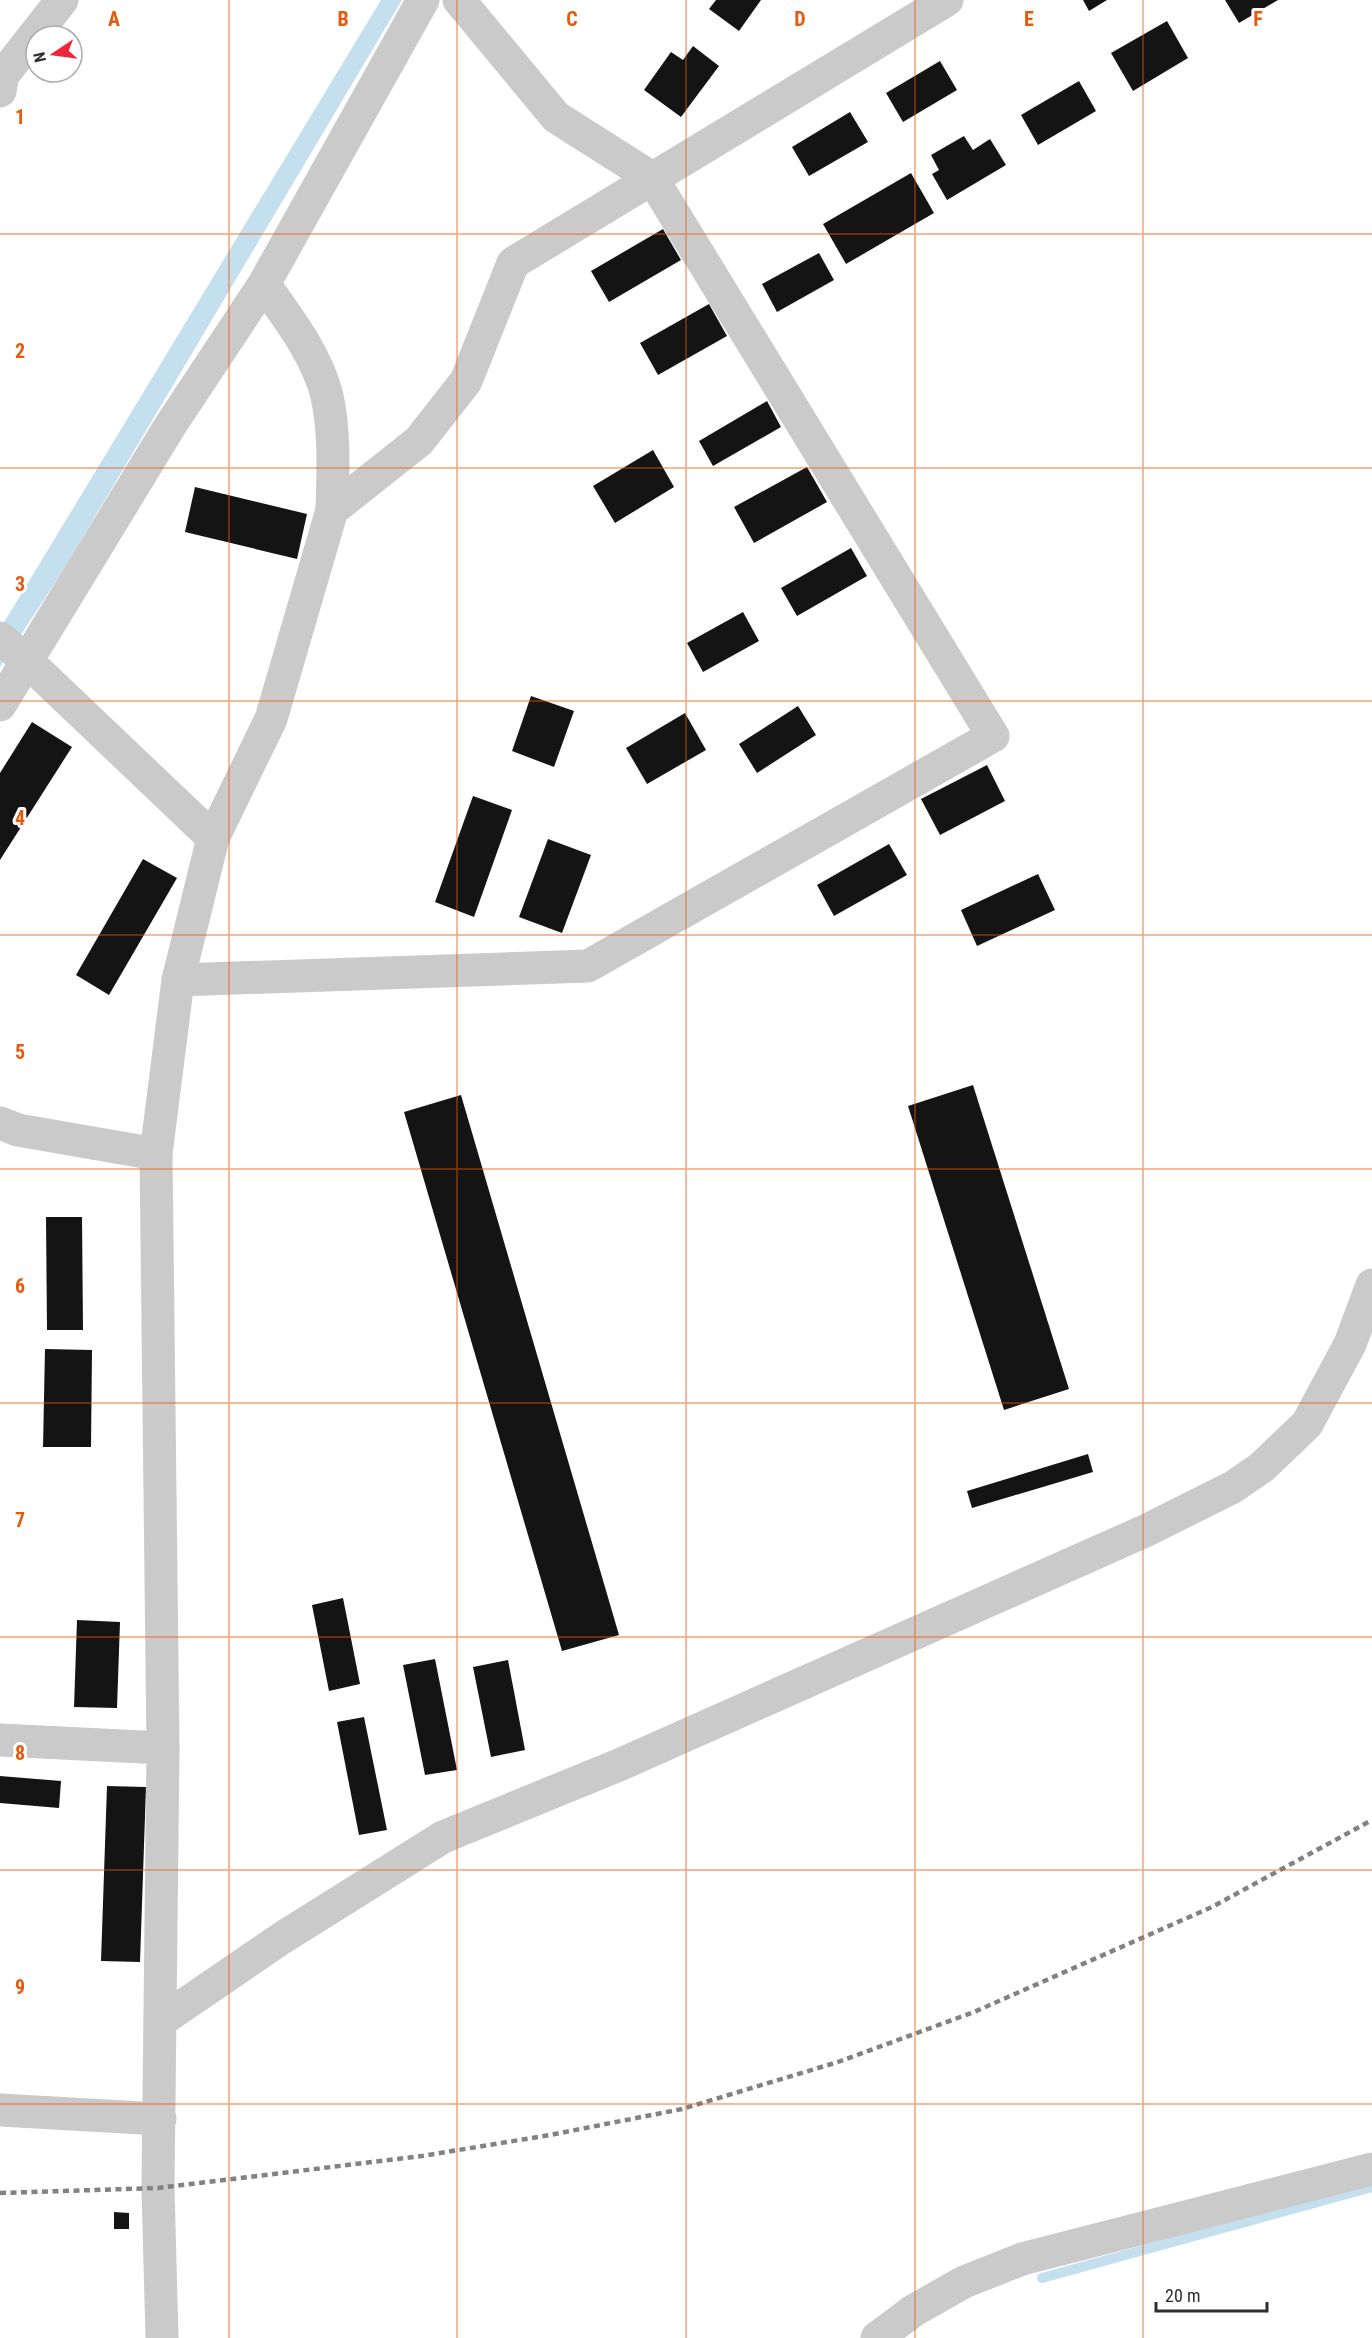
<svg xmlns="http://www.w3.org/2000/svg" width="1372" height="2338" font-family="'Roboto Condensed',sans-serif">
	<style>
		.water { fill: #c4dfed }
		.lines { fill: none; stroke-linecap: round; stroke-linejoin: round }
		.stream { stroke: #c4dfed; stroke-width: 10 }
		.building { fill: #141414 }
		.street { stroke: #cacaca; stroke-width: 33 }
		.rail { stroke: #828282; stroke-width: 4.5; stroke-dasharray: 6 4.5; stroke-linecap: butt }
		.grid { fill: none; stroke: #e8590c; stroke-width: 1.5; stroke-opacity: 0.55 }
		.grid-label { font-size: 20px; text-anchor: middle; font-weight: bold; fill: #e8590c; stroke: #fff; stroke-width: 6; stroke-linejoin: round; paint-order: stroke }
	</style>
	<rect width="100%" height="100%" fill="#fff"/>
	<path class="water" d="M381,0H402L65,567L0,667V629Z"/>
	<g class="lines">
		<path class="stream" d="M1042,2278L1372,2187"/>
	</g>
	<g class="building">
		<path d="M716,0H761L739,31L709,9Z"/>
		<path d="M1083,0H1107L1089,11Z"/>
		<path d="M1225,0H1278L1239,23Z"/>
		<path d="M1167,21L1188,58L1133,91L1111,53Z"/>
		<path d="M693,46L719,66L681,117L644,90L671,52L683,60Z"/>
		<path d="M940,61L957,90L903,122L886,93Z"/>
		<path d="M1079,81L1096,111L1038,145L1021,115Z"/>
		<path d="M850,112L868,142L809,176L792,147Z"/>
		<path d="M964,136L973,150L990,139L1006,165L947,200L932,174L939,170L931,155Z"/>
		<path d="M911,173L934,213L846,264L823,224Z"/>
		<path d="M663,229L681,260L609,302L591,271Z"/>
		<path d="M819,253L834,280L777,312L762,284Z"/>
		<path d="M709,304L727,336L658,375L640,343Z"/>
		<path d="M767,401L781,427L713,466L699,441Z"/>
		<path d="M653,450L674,487L615,523L593,486Z"/>
		<path d="M807,467L827,502L754,543L734,507Z"/>
		<path d="M195,487L307,514L297,559L185,532Z"/>
		<path d="M851,548L867,576L797,616L781,588Z"/>
		<path d="M743,612L759,641L703,672L687,643Z"/>
		<path d="M531,696L574,711L554,767L512,751Z"/>
		<path d="M798,706L816,735L757,773L739,744Z"/>
		<path d="M685,713L706,750L647,784L626,748Z"/>
		<path d="M32,722L72,747L0,860V773Z"/>
		<path d="M987,765L1005,801L940,835L921,799Z"/>
		<path d="M473,796L512,810L474,917L435,902Z"/>
		<path d="M548,839L591,855L562,933L519,917Z"/>
		<path d="M889,844L907,875L834,916L817,885Z"/>
		<path d="M143,859L177,878L109,995L76,975Z"/>
		<path d="M1038,874L1055,910L977,946L961,910Z"/>
		<path d="M973,1085L1069,1389L1004,1410L908,1106Z"/>
		<path d="M461,1095L619,1635L562,1651L404,1112Z"/>
		<path d="M46,1217H82L83,1330H47Z"/>
		<path d="M45,1349L92,1350L91,1447H43Z"/>
		<path d="M1088,1454L1093,1472L972,1508L967,1491Z"/>
		<path d="M343,1598L360,1684L329,1691L312,1605Z"/>
		<path d="M77,1620L120,1622L117,1708L74,1707Z"/>
		<path d="M435,1659L457,1770L425,1775L403,1665Z"/>
		<path d="M508,1660L525,1750L491,1757L473,1667Z"/>
		<path d="M364,1717L387,1830L359,1835L337,1722Z"/>
		<path d="M0,1776L61,1781L59,1808L0,1803Z"/>
		<path d="M107,1786L146,1787L140,1962L101,1961Z"/>
		<path d="M114,2212L129,2213V2229H114Z"/>
	</g>
	<g class="lines">
		<g class="street">
			<path d="M0,91L3,75L62,0"/>
			<path d="M332,510C333,472 335,433 327,396C317,355 288,318 264,284L423,0"/>
			<path d="M0,638L27,661L213,838"/>
			<path d="M0,705L170,426L264,284"/>
			<path d="M178,980L588,966L993,736L652,178L556,117L459,0"/>
			<path d="M0,1123L18,1130L156,1154L163,1748L158,2188L162,2338"/>
			<path d="M156,1154L178,980L213,838L271,719L332,510L419,441L466,381L513,263L947,0"/>
			<path d="M0,1740L163,1748"/>
			<path d="M162,2020L282,1938L443,1837L619,1765L1145,1531L1233,1487L1262,1467L1307,1424L1350,1344L1372,1285"/>
			<path d="M0,2110L160,2119"/>
			<path d="M877,2338L913,2311L964,2282L1022,2259L1372,2169"/>
		</g>
		<path class="rail" d="M0,2193L158,2188L422,2156L550,2135L682,2109L838,2062L974,2012L1212,1907L1372,1820"/>
	</g>
	<path class="grid" d="M229,0V2338M457,0V2338M686,0V2338M915,0V2338M1143,0V2338M0,234H1372M0,468H1372M0,701H1372M0,935H1372M0,1169H1372M0,1403H1372M0,1637H1372M0,1870H1372M0,2104H1372"/>
	<g class="grid-label">
		<text x="114" y="26">A</text>
		<text x="343" y="26">B</text>
		<text x="572" y="26">C</text>
		<text x="800" y="26">D</text>
		<text x="1029" y="26">E</text>
		<text x="1258" y="26">F</text>
		<text x="20" y="124">1</text>
		<text x="20" y="358">2</text>
		<text x="20" y="591">3</text>
		<text x="20" y="825">4</text>
		<text x="20" y="1059">5</text>
		<text x="20" y="1293">6</text>
		<text x="20" y="1527">7</text>
		<text x="20" y="1760">8</text>
		<text x="20" y="1994">9</text>
	</g>
	<g transform="translate(54 54) rotate(257)"><circle r="28" fill="#ffffff" stroke="#ababab" stroke-width="1.5"/>
	<path d="M0-4.5L10 22L0 15L-10 22Z" fill="#ef243d"/>
	<text y="-9" font-size="16" font-weight="bold" text-anchor="middle" fill="#2d2d2d">N</text>
	</g>
	<path d="M1156 2302v9h111v-9" fill="none" stroke="#2d2d2d" stroke-width="3"/>
	<text x="1165" y="2302" font-size="18" fill="#2d2d2d" stroke="#ffffff" stroke-width="4.5" paint-order="stroke">20 m</text>
</svg>
